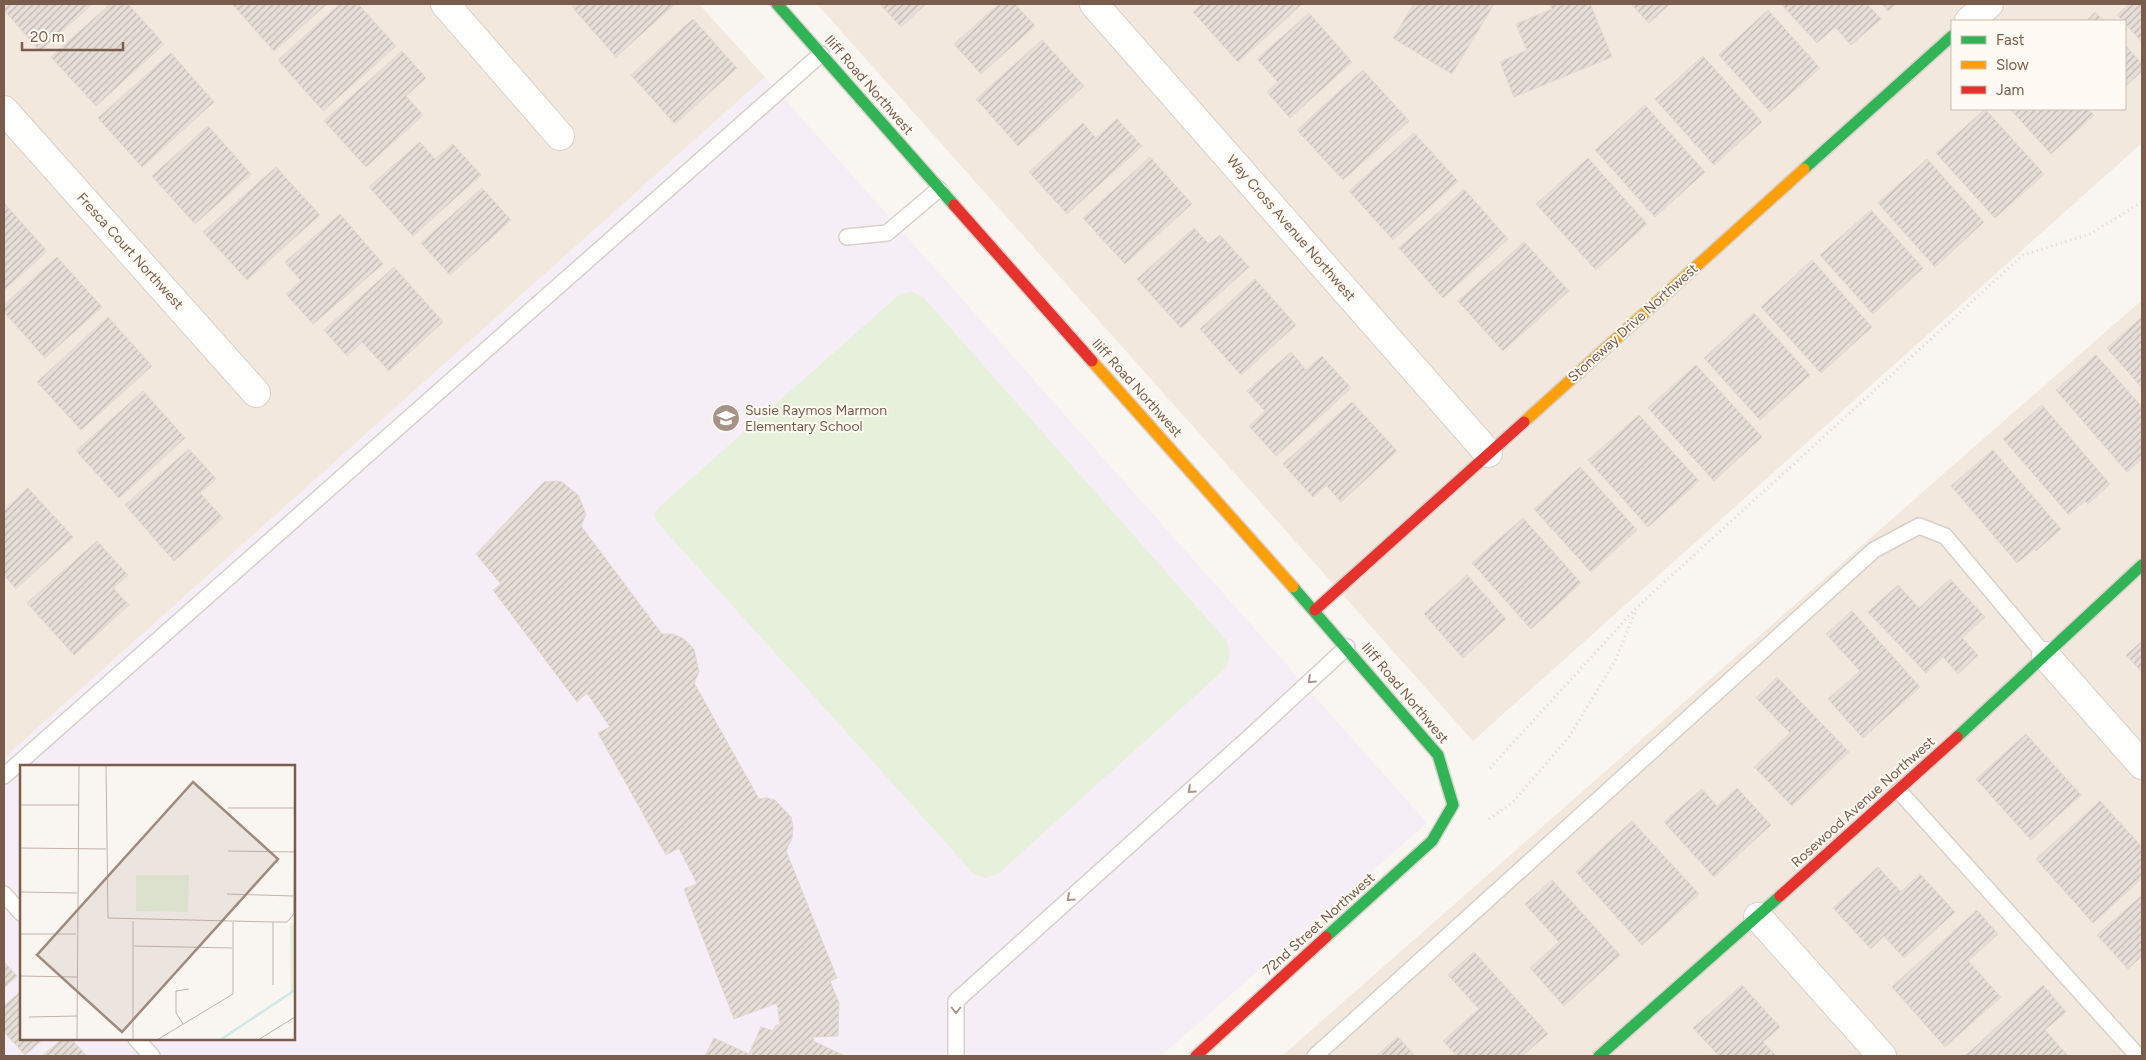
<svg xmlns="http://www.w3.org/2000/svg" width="2146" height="1060" font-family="Figtree,sans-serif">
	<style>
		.residential { fill: #f2e8de; fill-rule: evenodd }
		.education { fill: #f6eef6; fill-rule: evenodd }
		.pitch { fill: #e7f0db }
		.building { fill: url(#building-hatch); stroke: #e2d8d2 }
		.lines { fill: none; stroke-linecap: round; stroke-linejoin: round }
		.lane-casing { stroke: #d7d1cb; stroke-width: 18 }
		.street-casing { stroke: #d7d1cb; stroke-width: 30 }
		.fast-casing { stroke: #d9d2cb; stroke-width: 14 }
		.slow-casing { stroke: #d9d2cb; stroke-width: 14 }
		.jam-casing { stroke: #d9d2cb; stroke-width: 14 }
		.path { stroke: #dcd5d0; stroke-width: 3; stroke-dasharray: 1 4; stroke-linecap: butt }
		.lane { stroke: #fefefd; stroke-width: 15 }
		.street { stroke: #fefefd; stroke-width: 28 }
		.fast { stroke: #30b455; stroke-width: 11 }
		.slow { stroke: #ff9f0a; stroke-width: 11 }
		.jam { stroke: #e5322d; stroke-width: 11 }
		.oneway { stroke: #a8958b }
		.labels { text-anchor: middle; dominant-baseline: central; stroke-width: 4; stroke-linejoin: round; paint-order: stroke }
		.street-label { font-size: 14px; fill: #7a5c4d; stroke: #fffaf3 }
		.poi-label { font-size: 14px; fill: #7a5c4d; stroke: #fffaf3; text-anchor: start }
		.inset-river { fill: none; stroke: #d0e8ea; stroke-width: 2.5 }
		.inset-road { fill: none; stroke: #c2b3aa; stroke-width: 1 }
		.view { fill: #9f8a7d; fill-opacity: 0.15; stroke: #9f8a7d; stroke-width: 2.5 }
		.inset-edge { fill: none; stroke: #7a5c4d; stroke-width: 2.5 }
	</style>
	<defs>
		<pattern id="building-hatch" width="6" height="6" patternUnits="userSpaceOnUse" patternTransform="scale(1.25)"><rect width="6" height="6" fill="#e6ded7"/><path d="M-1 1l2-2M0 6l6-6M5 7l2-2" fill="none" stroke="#bfb7b1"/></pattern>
	</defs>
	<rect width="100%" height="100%" fill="#f9f5f0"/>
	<g class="residential">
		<path d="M4,4H699L765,77L4,758Z"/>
		<path d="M817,4H2142V143L1473,741ZM1952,21H2125V109H1952Z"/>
		<path d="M2142,300V1056H1282L1924,491Z"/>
	</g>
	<path class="education" d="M765,77L1427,823L1161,1056H4V758ZM21,766H294V1039H21Z"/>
	<path class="pitch" d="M912,292L924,298L1226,640L1230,653L1227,667L998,874L985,878L974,874L657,522L654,514L659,507L900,294Z"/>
	<g class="building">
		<path d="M4,4H92L40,51L4,10Z"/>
		<path d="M110,4H128L164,44L96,106L51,57Z"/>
		<path d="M232,4H327L274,51Z"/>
		<path d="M340,4H358L396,46L323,111L278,60Z"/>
		<path d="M575,4H673L674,5L616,57L572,7Z"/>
		<path d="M880,4H926L901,27Z"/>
		<path d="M999,4H1015L1035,26L981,74L954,44Z"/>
		<path d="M1202,4H1302L1238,62L1193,12Z"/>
		<path d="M1414,4H1494L1452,74L1393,38Z"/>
		<path d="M1549,4H1590L1612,57L1514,97L1500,62L1527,50L1516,24L1552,9Z"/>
		<path d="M1631,4H1670L1649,23Z"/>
		<path d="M1781,4H1867L1881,19L1851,45L1835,27L1817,43Z"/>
		<path d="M1882,4H1896L1888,11Z"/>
		<path d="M2129,4H2142V42L2117,15Z"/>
		<path d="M1768,10L1820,68L1770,112L1719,55Z"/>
		<path d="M2095,12L2104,21H2086Z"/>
		<path d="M1309,13L1352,62L1290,118L1267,92L1278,82L1257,59Z"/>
		<path d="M693,19L737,68L675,124L631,75Z"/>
		<path d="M1042,40L1084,86L1018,146L976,99Z"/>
		<path d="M2125,45L2142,64V71L2125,87Z"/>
		<path d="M402,51L426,78L406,96L423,115L366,167L324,121Z"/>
		<path d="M171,53L214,102L142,167L98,118Z"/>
		<path d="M1703,56L1762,122L1714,165L1655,99Z"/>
		<path d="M1363,70L1409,121L1343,180L1297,130Z"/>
		<path d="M1645,105L1705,172L1655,217L1595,150Z"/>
		<path d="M1985,109L2044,174L1995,218L1936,153Z"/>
		<path d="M2010,109H2088L2094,115L2051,154Z"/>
		<path d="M1117,119L1142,146L1067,214L1029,172L1083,123L1096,138Z"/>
		<path d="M208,126L251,174L195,224L152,176Z"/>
		<path d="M1414,133L1458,181L1393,240L1349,191Z"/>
		<path d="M420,142L435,159L453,144L481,175L413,236L369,187Z"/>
		<path d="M1150,157L1192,204L1125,264L1083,218Z"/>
		<path d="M1588,158L1647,224L1596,270L1536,204Z"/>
		<path d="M1927,159L1984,222L1935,267L1878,203Z"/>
		<path d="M276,167L320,215L247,280L203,232Z"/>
		<path d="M482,188L511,220L450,275L421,243Z"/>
		<path d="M1464,189L1508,239L1443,298L1399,248Z"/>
		<path d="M4,203L47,251L4,290Z"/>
		<path d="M1871,210L1923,268L1873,314L1820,255Z"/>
		<path d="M340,214L383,264L313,324L286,294L301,281L285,262Z"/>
		<path d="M1194,228L1209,244L1220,235L1249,267L1181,328L1137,279Z"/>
		<path d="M1524,242L1569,291L1503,351L1458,301Z"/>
		<path d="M57,257L102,307L45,358L4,312V305Z"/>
		<path d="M1812,260L1872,327L1821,373L1761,307Z"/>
		<path d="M394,267L443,322L389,371L362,342L347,356L324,330Z"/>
		<path d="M1255,279L1296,325L1241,375L1200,329Z"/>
		<path d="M1754,313L1810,375L1760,420L1704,358Z"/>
		<path d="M108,317L152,366L81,430L37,382Z"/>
		<path d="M2142,317V388L2107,348Z"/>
		<path d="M1291,352L1306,370L1322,356L1351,388L1276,456L1249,426L1265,411L1247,391Z"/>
		<path d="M2096,355L2142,407V459L2127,472L2056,390Z"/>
		<path d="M1696,365L1762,437L1714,481L1648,408Z"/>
		<path d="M143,391L185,438L119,498L76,451Z"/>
		<path d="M1352,402L1397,451L1341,502L1326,485L1313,497L1283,464Z"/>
		<path d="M2042,405L2110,484L2088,504L2085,501L2069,515L2003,439Z"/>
		<path d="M1639,415L1699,481L1648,527L1588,460Z"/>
		<path d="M189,449L216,479L200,493L223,518L174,561L125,505Z"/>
		<path d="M1993,450L2061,529L2036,551L2034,549L2017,563L1951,486Z"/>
		<path d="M1580,467L1637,530L1591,572L1534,509Z"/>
		<path d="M554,481L562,482L578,495L586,514L581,526L662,634H673L684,639L694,649L699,672L694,683L759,799L767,798L775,800L791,817L793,827L792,838L786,851L837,978L830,981L839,1003L838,1036L814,1037L813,1041L845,1056H705L714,1038L749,1054L761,1027L773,1031L776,1025H780L777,1003L734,1019L684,889L697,884L679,848L666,855L598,733L610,727L587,693L577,702L493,590L501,584L476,554L544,482Z"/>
		<path d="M28,488L73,537L16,589L4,575V510Z"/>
		<path d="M1523,518L1581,583L1531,629L1472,563Z"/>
		<path d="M97,541L128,575L113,588L129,605L74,655L27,603Z"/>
		<path d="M1467,575L1506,619L1463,658L1424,614Z"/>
		<path d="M1950,579L1985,617L1962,638L1978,655L1958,674L1943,657L1926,673L1868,612L1898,585L1919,608Z"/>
		<path d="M1852,611L1920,687L1863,738L1828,699L1860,671L1826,634Z"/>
		<path d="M2142,641V672L2126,655Z"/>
		<path d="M1777,677L1849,752L1792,806L1754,767L1790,733L1756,698Z"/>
		<path d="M2026,734L2081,795L2031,840L1976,779Z"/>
		<path d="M1737,788L1771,825L1714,877L1664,822L1702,789L1717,806Z"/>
		<path d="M2100,801L2142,847V878L2093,923L2036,859Z"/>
		<path d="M1632,821L1699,894L1642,945L1576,872Z"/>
		<path d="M1878,867L1901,892L1920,874L1955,912L1904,958L1884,936L1871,949L1833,908Z"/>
		<path d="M1552,880L1620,955L1564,1006L1530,968L1559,942L1525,904Z"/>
		<path d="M2142,895V956L2128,969L2097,935Z"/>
		<path d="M1977,910L1998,934L1968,961L2001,997L1945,1047L1892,987Z"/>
		<path d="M1474,952L1548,1034L1522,1056H1457L1443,1041L1479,1009L1448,975Z"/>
		<path d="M4,962L17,976L4,988Z"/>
		<path d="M1742,985L1780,1027L1763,1042L1776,1056H1719L1693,1028Z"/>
		<path d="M2043,985L2066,1012L2045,1030L2068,1056H1965Z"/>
		<path d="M21,991V1039H43L25,1055L4,1032V1006Z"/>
		<path d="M1398,1037L1415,1056H1376Z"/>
		<path d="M62,1039H71L87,1056H42Z"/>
	</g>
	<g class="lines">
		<g class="lane-casing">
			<g id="lane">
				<path d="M847,237L887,233L939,189"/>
				<path d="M4,776L821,54"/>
				<path d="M1899,791L2138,1056"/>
				<path d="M4,894L21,913"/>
				<path d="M136,1039L152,1056"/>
				<path d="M956,1056V1001L1253,734L1347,647"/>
				<path d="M1315,1056L1874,550L1919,526L1945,536L2046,656"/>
			</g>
		</g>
		<g class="street-casing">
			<g id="street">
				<path d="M445,4L560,136"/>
				<path d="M1094,4L1488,453"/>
				<path d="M1969,21L1989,4"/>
				<path d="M4,110L256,393"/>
				<path d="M2046,656L2142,765"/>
				<path d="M1758,917L1882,1056"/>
			</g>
		</g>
		<g class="fast-casing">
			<g id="fast">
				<path d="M777,4L954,205"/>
				<path d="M1804,169L1952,36"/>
				<path d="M1293,587L1438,755L1453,805L1432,841L1326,937"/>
				<path d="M1957,737L2142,565"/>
				<path d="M1599,1056L1780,896"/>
			</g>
		</g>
		<g class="slow-casing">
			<g id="slow">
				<path d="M1092,361L1293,587"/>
				<path d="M1524,422L1804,169"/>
			</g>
		</g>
		<g class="jam-casing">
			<g id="jam">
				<path d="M954,205L1092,361"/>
				<path d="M1315,610L1524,422"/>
				<path d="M1780,896L1957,737"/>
				<path d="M1196,1056L1326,937"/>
			</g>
		</g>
		<g class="path">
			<path d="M1490,768L1637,607L2023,255L2090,234L2142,202"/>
			<path d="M1489,819L1512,803L1569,737L1615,661L1636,610"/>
		</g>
		<use href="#lane" class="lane"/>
		<use href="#street" class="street"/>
		<use href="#fast" class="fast"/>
		<use href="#slow" class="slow"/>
		<use href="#jam" class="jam"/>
	</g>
	<defs><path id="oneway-chevron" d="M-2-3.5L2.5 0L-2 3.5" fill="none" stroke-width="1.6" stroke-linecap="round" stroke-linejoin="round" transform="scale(1.25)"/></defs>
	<g class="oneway">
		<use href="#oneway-chevron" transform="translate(1311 680) rotate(137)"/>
		<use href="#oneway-chevron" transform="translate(1191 790) rotate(138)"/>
		<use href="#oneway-chevron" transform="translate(1070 898) rotate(138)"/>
		<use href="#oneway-chevron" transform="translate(956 1010) rotate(90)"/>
	</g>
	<defs>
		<g id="school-disc" transform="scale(1.4375)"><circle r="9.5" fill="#a69286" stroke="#fffaf3"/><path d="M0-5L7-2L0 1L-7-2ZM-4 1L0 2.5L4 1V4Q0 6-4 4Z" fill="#fff"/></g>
	</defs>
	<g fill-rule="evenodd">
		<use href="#school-disc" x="726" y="418"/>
	</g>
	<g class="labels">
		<g class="street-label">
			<text transform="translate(869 85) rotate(49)">Iliff Road Northwest</text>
			<text transform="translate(1291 228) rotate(49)">Way Cross Avenue Northwest</text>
			<text transform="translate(130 251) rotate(48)">Fresca Court Northwest</text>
			<text transform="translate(1633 323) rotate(-42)">Stoneway Drive Northwest</text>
			<text transform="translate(1137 388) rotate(48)">Iliff Road Northwest</text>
			<text transform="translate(1405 693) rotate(50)">Iliff Road Northwest</text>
			<text transform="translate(1863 802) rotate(-42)">Rosewood Avenue Northwest</text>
			<text transform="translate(1319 924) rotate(-42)">72nd Street Northwest</text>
		</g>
		<g class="poi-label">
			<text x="745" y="410">Susie Raymos Marmon<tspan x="745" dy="16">Elementary School</tspan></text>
		</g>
	</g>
	<g transform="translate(20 765)">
		<rect width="275" height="275" fill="#f9f5f0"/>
		<path d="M275,156V226L271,228L270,160Z" fill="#e7f0db"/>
		<path d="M116,110H169L168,147L116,146Z" fill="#e7f0db"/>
		<path class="inset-river" d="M200,275L275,225"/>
		<path class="inset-road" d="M86,0L88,153L253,157H267L274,149L275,0M0,40H59M208,43H274M0,83L86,84M208,86L275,87M0,127L57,128M207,129L273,131M253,157V220M0,169H56M114,181L212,183M0,211L57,212M9,252L57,251M163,259L156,248V226L169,224M57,275L59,0M113,275V156M137,275L213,229V157M238,275L275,252"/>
		<path class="view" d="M173,17L258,94L102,267L17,190Z"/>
		<rect width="275" height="275" class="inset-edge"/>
	</g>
	<rect width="2146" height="1060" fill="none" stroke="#7a5c4d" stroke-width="10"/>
	<rect x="1951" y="20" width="175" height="90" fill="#fffaf3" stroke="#cabbb1"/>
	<rect x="1961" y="36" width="25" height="8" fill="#30b455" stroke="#cabbb1"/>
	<text x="1996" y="45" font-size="15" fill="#7a5c4d">Fast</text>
	<rect x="1961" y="61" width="25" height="8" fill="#ff9f0a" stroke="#cabbb1"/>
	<text x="1996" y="70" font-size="15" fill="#7a5c4d">Slow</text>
	<rect x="1961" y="86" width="25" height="8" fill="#e5322d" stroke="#cabbb1"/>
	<text x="1996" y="95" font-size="15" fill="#7a5c4d">Jam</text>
	<path d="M22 42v8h101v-8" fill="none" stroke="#7a5c4d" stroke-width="2.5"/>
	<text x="30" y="42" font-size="15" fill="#7a5c4d" stroke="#fffaf3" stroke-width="4" paint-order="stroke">20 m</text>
</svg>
